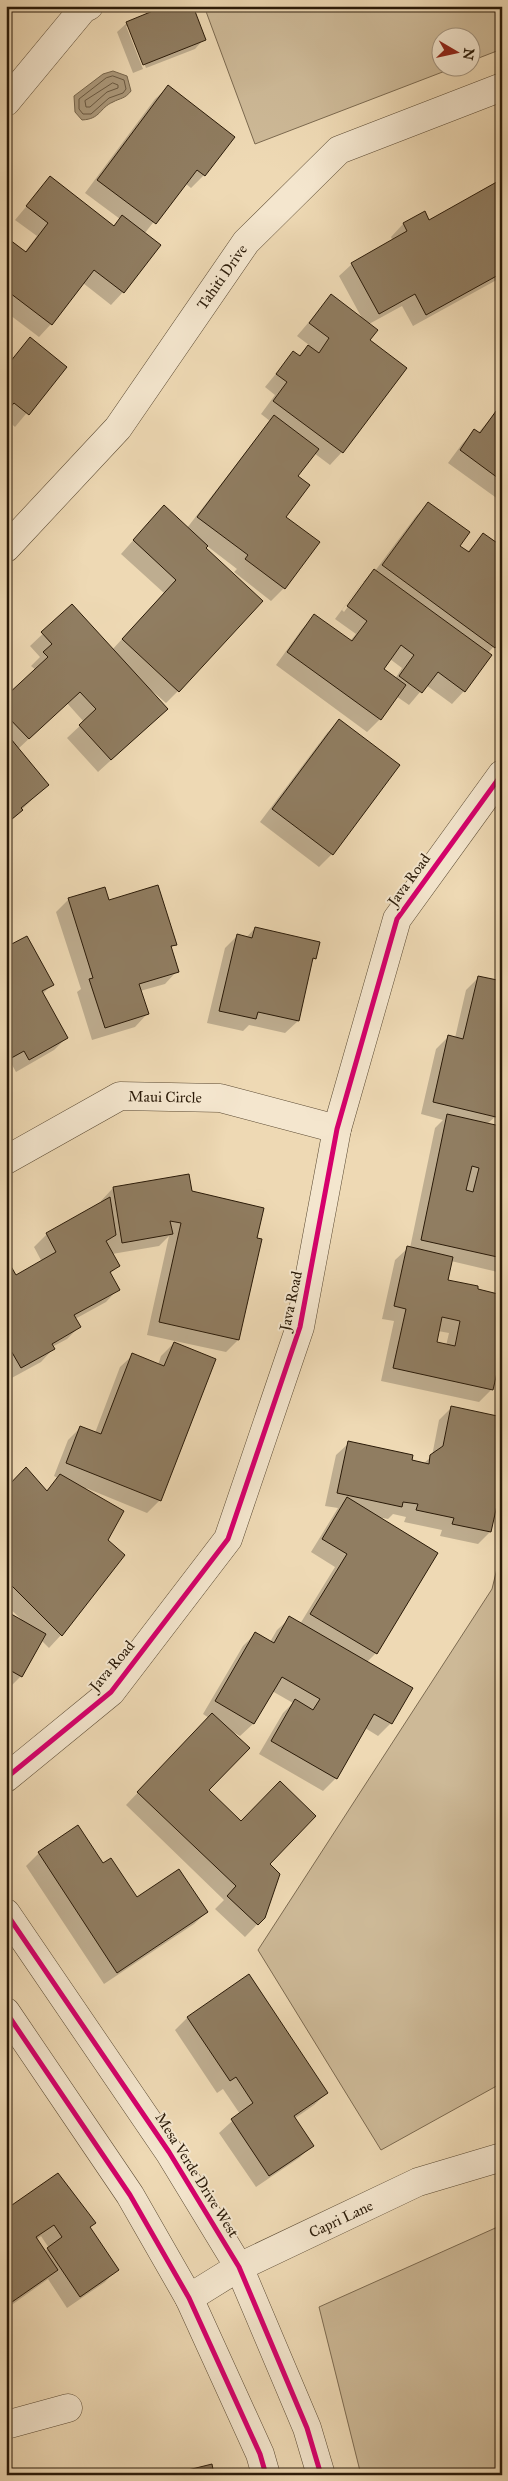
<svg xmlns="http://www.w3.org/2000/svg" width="508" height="2481" font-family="'IM FELL Great Primer',serif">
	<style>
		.green { fill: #cdb997; stroke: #7c6a50 }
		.water { fill: #ab987a; stroke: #77664c }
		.shadow { fill: #0003; fill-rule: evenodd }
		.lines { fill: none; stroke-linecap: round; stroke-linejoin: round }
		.shore { stroke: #6a5941; stroke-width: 1 }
		.building { fill: #907d61; stroke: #2a1a08; fill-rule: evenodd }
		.minor-casing { stroke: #5b4a33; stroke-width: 29 }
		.minor { stroke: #f4e6ce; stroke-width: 28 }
		.cycleway-casing { stroke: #f4e6ce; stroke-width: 8 }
		.cycleway { stroke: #d6006c; stroke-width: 5 }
		.labels { text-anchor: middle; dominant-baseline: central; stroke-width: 4; stroke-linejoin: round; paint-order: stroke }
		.street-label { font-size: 15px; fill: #2a1a08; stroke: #f4e6ce }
	</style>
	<rect width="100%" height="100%" fill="#eed9b4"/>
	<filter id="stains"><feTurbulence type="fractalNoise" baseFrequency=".004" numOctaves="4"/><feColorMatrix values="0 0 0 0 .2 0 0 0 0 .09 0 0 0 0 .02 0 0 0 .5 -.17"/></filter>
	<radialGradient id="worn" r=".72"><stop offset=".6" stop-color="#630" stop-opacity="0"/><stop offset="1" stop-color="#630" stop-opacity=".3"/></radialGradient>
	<g class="green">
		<path d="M204,6H502V49L471,61L470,38H440V68H453L255,144Z"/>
		<path d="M502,1548V2083L381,2150L258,1950L492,1589Z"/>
		<path d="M502,2225V2475H361L319,2307Z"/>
	</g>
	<path class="water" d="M113,71L127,76L131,91C125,99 120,98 113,102C99,108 101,119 82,120L75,112L74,96L103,74Z"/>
	<g class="shadow">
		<path d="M127,23L204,39L195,49L146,68L129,26H126L143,69L133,73L117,32Z"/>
		<path d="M168,87L233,137L204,175L191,188L185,183L144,234L123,292L111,305L83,283L51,324L39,337L6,312V239L24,253L37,236L15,220L50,178L113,226L120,219L85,193L155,99Z"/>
		<path d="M502,181V277L413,326L402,306L369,324V341L342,452L330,465L314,453L296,476L284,517L318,543L284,588L271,601L234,572L237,569L207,546L204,549L178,691L166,703L150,689L149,690L153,722L98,772L67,738L84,722L67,703L18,749L47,785L6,825V697L36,670L31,666L40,657L30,646L72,606L112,650L164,593L121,554L152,519L187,528L270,421L261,414L275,395L265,387L293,353L298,356L309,345L297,336L331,296L363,320L339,276L352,264L393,241L391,237L403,224L425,212L429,221Z"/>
		<path d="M31,339L65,367L15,427L6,419V366Z"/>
		<path d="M499,409L502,411V502L448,463L462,444L474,431L478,433Z"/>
		<path d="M429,503L458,546L467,552L484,535L498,545L502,540V637L488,653L464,691L452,704L426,685L409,705L396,696L380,719L367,732L276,665L302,629L315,616L350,641L356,634L335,619L362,583L375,571L416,516ZM363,582H366L344,612L342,610ZM390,659L402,668L395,679L382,670Z"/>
		<path d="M339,721L398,766L332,854L319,867L260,822L327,733Z"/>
		<path d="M69,899L108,902L175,944L170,949L177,971L165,984L140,991L147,1014L135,1027L92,1040L77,992L81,989L56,912Z"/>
		<path d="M255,928L315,958L311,962L298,1021L285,1033L249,1025L243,1031L207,1023L225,948L237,936L246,938Z"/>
		<path d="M6,949L52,984L42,995L66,1038L54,1050L16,1072L11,1063L6,1065Z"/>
		<path d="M479,977L502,982V1117L496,1116L487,1124L496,1138L502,1140V1273L451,1261L447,1281L492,1389L479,1402L381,1381L394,1321L382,1319L395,1260L408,1248H410L435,1128L443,1120L421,1114L436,1049L449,1036L455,1038L466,990ZM438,1331L449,1333L446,1346L436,1343Z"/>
		<path d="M188,1176L191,1192L256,1239L238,1340L226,1352L147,1335L169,1236L159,1246L112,1254L118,1266L110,1274L118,1289L106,1302L75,1319L79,1327L67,1339L52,1347L53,1349L41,1362L8,1380L6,1266L16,1276L42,1262L34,1247L47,1234L101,1204V1201L113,1188Z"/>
		<path d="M174,1343L160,1500L147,1513L86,1488L107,1541L124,1555L61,1635L49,1648L41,1640L21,1676L11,1686L6,1683V1613L22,1620L6,1605V1489L46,1491L58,1478L54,1476L68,1440L81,1427L95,1433L120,1367L133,1355L158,1365L161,1356Z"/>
		<path d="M452,1407L490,1532L478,1544L440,1536L442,1530L404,1522L406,1517L393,1514L388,1519L377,1517L376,1653L366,1663L411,1689L391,1723L378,1736L365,1728L336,1778L323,1791L259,1754L283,1713L293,1703L272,1691L253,1724L240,1736L231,1731L208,1790L268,1864L264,1917L245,1937L215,1909L224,1900L126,1805L209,1718L203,1714L243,1646L255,1634L270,1642L277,1630L290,1618L300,1624L335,1567L311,1552L338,1508L325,1506L336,1455L349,1443L423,1464L432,1456L439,1420Z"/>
		<path d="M78,1827L103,1865L136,1899L207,1912L194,1924L104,1984L26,1866L39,1853Z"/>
		<path d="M187,2018L327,2093L314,2105L294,2119L312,2146L299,2158L256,2187L219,2133L240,2114L223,2089L217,2093L175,2030Z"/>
		<path d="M6,2199L12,2207L94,2223L89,2228L117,2269L105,2282L67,2308L48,2279L6,2309ZM41,2236L49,2248L44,2252L36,2240Z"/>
	</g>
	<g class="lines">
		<g class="shore">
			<path d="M113,76L124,80L126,89L123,93L109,98L91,114H83L79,109V99L106,78Z"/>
			<path d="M113,83L118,85V88L107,92L90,107H86L85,101Z"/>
		</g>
	</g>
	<g class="building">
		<path d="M165,6H193L206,40L143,65L126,22Z"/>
		<path d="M168,85L235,137L205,176L197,170L156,224L97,180Z"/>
		<path d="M50,176L114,226L122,215L161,245L124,293L94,270L52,325L6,290V237L26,252L48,223L26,206Z"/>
		<path d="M502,179V232L500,233L502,237V273L426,315L415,294L379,314L351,263L407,231L403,223L425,211L429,220Z"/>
		<path d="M331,294L378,330L370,340L407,368L343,453L273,401L287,382L276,374L293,351L300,356L308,345L319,353L329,338L309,323Z"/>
		<path d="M30,337L67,367L29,415L14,403L6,412V367Z"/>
		<path d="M499,407L502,409V481L460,450L474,429L480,433Z"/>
		<path d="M274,415L319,449L298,476L310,485L286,517L320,542L285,589L245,559L248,555L197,517Z"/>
		<path d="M428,502L470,532L460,546L469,552L483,533L500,545L502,543V639L495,648L382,565Z"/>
		<path d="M164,505L208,546L206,548L263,601L179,692L122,639L176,580L133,540Z"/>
		<path d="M374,569L492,655L465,692L438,672L422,693L399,676L414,655L401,645L384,669L406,685L381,720L287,652L314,614L352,641L367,621L347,606Z"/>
		<path d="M72,604L168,709L111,760L79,725L96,709L80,692L29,739L6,715V696L48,657L43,652L52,644L41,632Z"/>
		<path d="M339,719L400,765L333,855L272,809Z"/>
		<path d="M6,733L49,785L21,808L23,810L6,824Z"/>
		<path d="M158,885L177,945L171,946L179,972L139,984L149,1014L105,1028L89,979L93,978L68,898L105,887L109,900Z"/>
		<path d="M255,927L320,942L316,959L313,958L299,1021L258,1012L256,1019L219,1011L237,934L252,938Z"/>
		<path d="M27,936L54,985L42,991L68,1038L29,1060L24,1051L6,1061V947Z"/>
		<path d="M478,976L502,981V1102L496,1117L433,1102L448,1035L463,1039Z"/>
		<path d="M447,1114L500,1126L498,1137L502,1138V1258L421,1240ZM472,1166L479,1168L473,1192L466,1190Z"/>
		<path d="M189,1174L192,1191L264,1208L257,1238L262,1239L239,1340L159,1322L181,1223L170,1221L173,1234L122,1243L113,1187Z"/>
		<path d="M110,1197L116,1235L106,1241L120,1266L110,1272L120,1290L74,1315L81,1327L52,1344L55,1349L21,1368L6,1342V1265L9,1263L16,1275L56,1252L46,1233Z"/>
		<path d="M407,1246L453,1257L448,1280L478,1286V1289L502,1295V1351L493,1390L393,1368L406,1309L394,1306ZM442,1317L460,1321L455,1346L437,1342Z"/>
		<path d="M174,1342L216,1359L161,1501L66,1463L80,1426L101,1434L132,1353L164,1366Z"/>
		<path d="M451,1406L502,1417V1483L491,1532L452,1524L454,1518L416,1510L418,1504L403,1502L402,1507L337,1493L348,1441L413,1455L412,1460L429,1464L430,1455L443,1446Z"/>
		<path d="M26,1467L47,1491L60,1474L124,1511L108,1540L125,1555L62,1636L6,1580V1488Z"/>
		<path d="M347,1497L438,1553L377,1654L310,1614L347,1554L322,1539Z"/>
		<path d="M6,1611L46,1634L22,1677L6,1668Z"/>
		<path d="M289,1616L413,1688L392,1724L374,1714L337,1779L271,1741L295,1699L313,1710L320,1699L282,1677L254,1724L215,1701L255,1632L274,1643Z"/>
		<path d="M212,1713L250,1748L209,1790L241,1821L280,1781L316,1816L270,1864L280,1874L265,1918L258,1925L227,1896L236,1886L137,1792Z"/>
		<path d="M78,1825L103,1863L111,1858L137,1897L179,1869L208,1912L117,1973L38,1852Z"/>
		<path d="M249,1974L328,2093L294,2116L314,2146L269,2176L231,2119L253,2103L236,2077L230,2081L187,2017Z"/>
		<path d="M58,2173L96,2223L90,2227L119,2270L80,2297L47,2248L62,2237L54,2225L36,2237L58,2270L12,2302L6,2294V2197L12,2205Z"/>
		<path d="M212,2464L214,2475H168Z"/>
	</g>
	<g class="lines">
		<g class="minor-casing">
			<g id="minor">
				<path d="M6,102L83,9L89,6"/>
				<path d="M6,548L118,428L246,242L339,150L502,87"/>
				<path d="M6,1160L120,1096L220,1098L337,1129"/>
				<path d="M6,1778L111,1692L228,1539L300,1327L337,1129L397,919L502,774"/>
				<path d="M6,1913L169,2152L239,2267L307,2428L321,2475"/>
				<path d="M6,2012L130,2195L189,2298L260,2454L266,2475"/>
				<path d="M189,2298L239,2267L418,2182L502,2157"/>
				<path d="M6,2425L68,2408"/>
			</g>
		</g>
		<use href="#minor" class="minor"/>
		<g class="cycleway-casing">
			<g id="cycleway">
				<path d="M6,1778L111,1692L228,1539L300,1327L337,1129L397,919L502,774"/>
				<path d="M6,1913L169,2152L239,2267L307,2428L321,2475"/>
				<path d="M6,2012L130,2195L189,2298L260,2454L266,2475"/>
			</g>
		</g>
		<use href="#cycleway" class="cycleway"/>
	</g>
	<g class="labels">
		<g class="street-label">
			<text transform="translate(222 277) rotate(-55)">Tahiti Drive</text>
			<text transform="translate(409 880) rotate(-54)">Java Road</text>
			<text transform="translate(165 1097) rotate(1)">Maui Circle</text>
			<text transform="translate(291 1301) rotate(-78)">Java Road</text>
			<text transform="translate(112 1666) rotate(-50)">Java Road</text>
			<text transform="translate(197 2175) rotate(58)">Mesa Verde Drive West</text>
			<text transform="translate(341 2219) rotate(-25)">Capri Lane</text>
		</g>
	</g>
	<rect width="508" height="2481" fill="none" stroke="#eed9b4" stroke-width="25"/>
	<rect x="8" y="8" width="493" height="2466" fill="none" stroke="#2a1a08" stroke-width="2.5"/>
	<rect x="12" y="12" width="483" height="2456" fill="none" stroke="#2a1a08"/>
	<g transform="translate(456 52) rotate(99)"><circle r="24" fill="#f4e6ce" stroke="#a3947f"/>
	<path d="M0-4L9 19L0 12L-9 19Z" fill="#8f2418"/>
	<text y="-8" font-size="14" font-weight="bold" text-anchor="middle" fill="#2a1a08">N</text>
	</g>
	<rect width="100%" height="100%" filter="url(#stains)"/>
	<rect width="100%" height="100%" fill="url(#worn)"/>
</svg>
